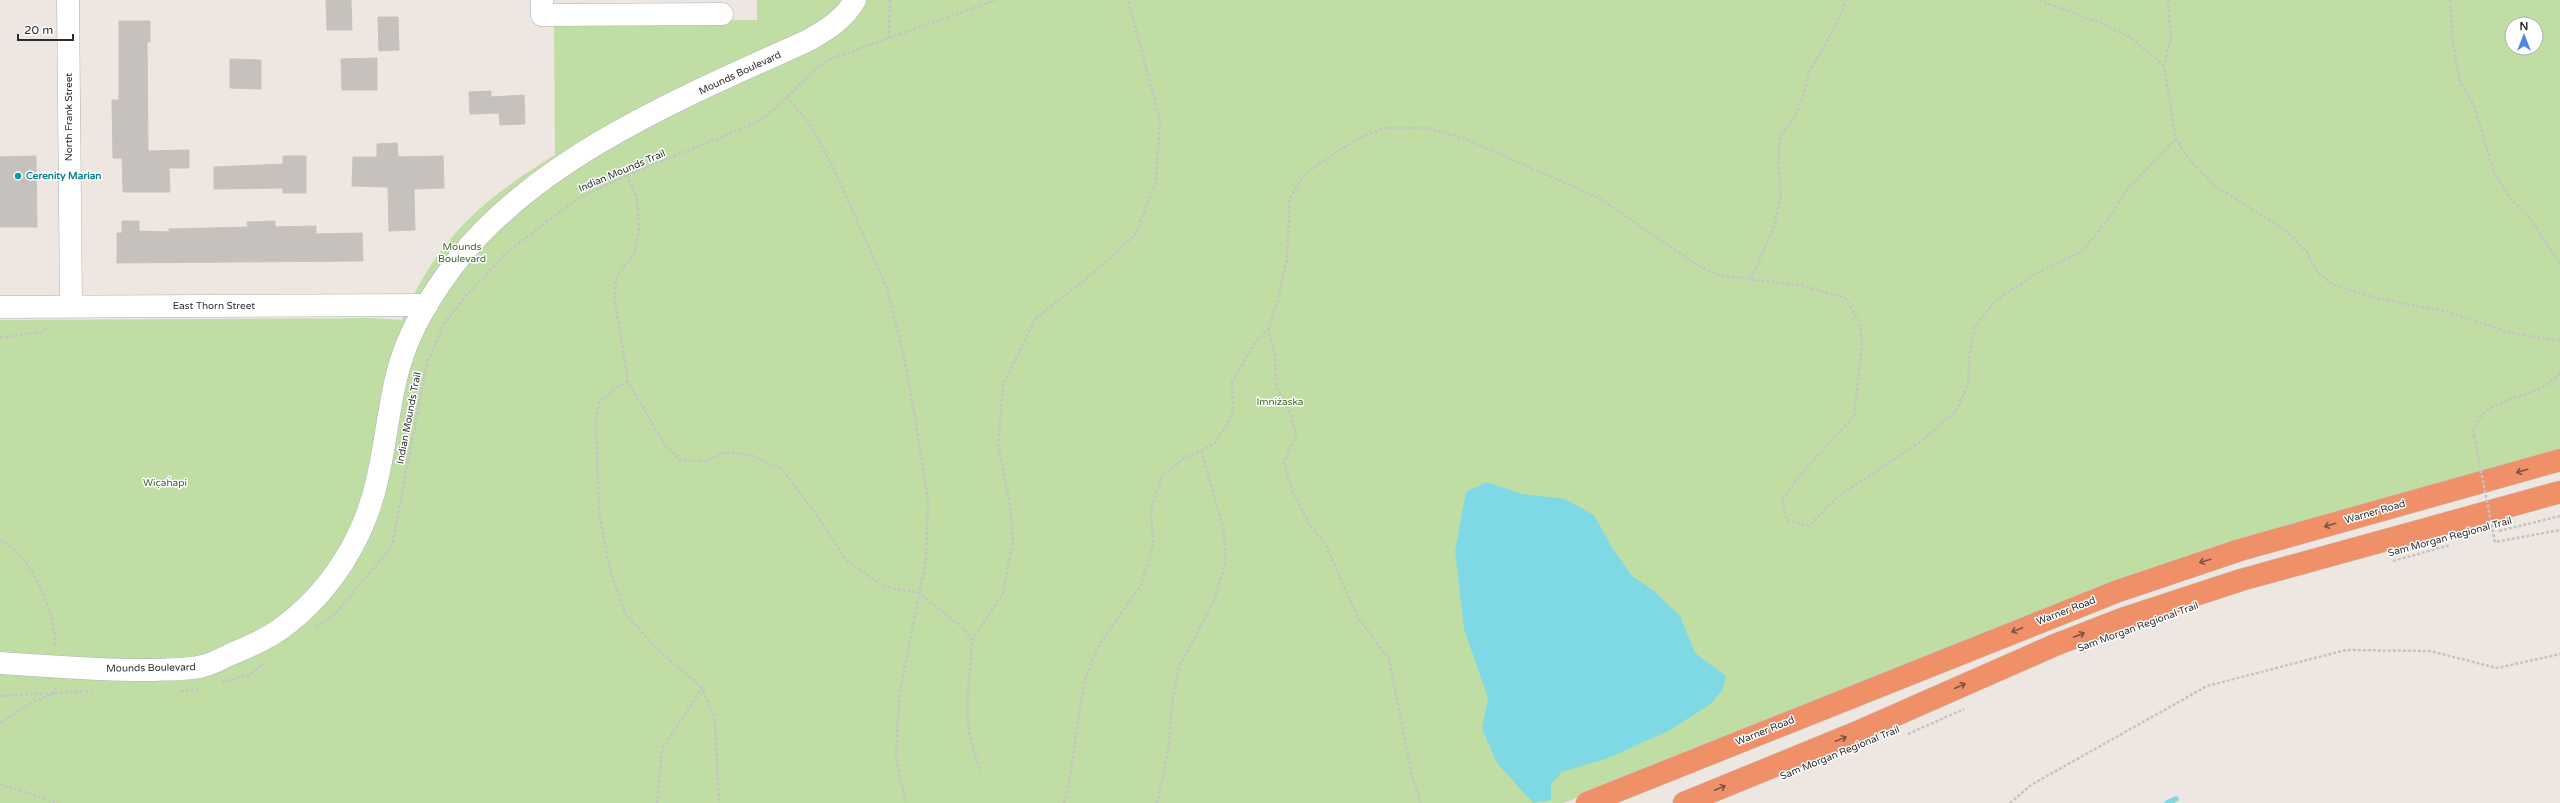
<svg xmlns="http://www.w3.org/2000/svg" width="2560" height="803" font-family="'Varela Round',sans-serif">
	<style>
		.green { fill: #c0dea3; fill-rule: evenodd }
		.water { fill: #7fd9e5 }
		.lines { fill: none; stroke-linecap: round; stroke-linejoin: round }
		.stream { stroke: #7fd9e5; stroke-width: 5.5 }
		.building { fill: #c6c1bc; stroke: #c9c2bb }
		.minor-casing { stroke: #adb1b8; stroke-width: 23 }
		.highway-casing { stroke: #c4c4c4; stroke-width: 23 }
		.path { stroke: #c4c4c4; stroke-width: 2.5; stroke-dasharray: 3 2; stroke-linecap: butt }
		.minor { stroke: #fff; stroke-width: 22 }
		.highway { stroke: #f09069; stroke-width: 22 }
		.path-bridge { stroke: #c4c4c4; stroke-width: 2.5; stroke-dasharray: 3 2; stroke-linecap: butt }
		.oneway { stroke: #7b5545 }
		.culture-dot { fill: #0f9aa8; stroke: #fff; stroke-width: 1.5 }
		.labels { text-anchor: middle; dominant-baseline: central; stroke-width: 3; stroke-linejoin: round; paint-order: stroke }
		.street-label { font-size: 10px; fill: #2d2d2d; stroke: #fff }
		.culture-label { font-size: 10px; font-weight: bold; fill: #0d838f; stroke: #fff; text-anchor: start }
		.park-label { font-size: 10px; fill: #3a6522; stroke: #fff }
	</style>
	<rect width="100%" height="100%" fill="#ede6e1"/>
	<path class="green" d="M757,0H2560V449L2138,572L1564,803H0V320L373,318L402,320C436,240 482,199 555,155L554,22L757,20ZM2512,24H2536V48H2512Z"/>
	<path class="water" d="M1487,482L1522,494L1565,499L1594,515L1613,549L1632,576L1654,591L1680,616L1695,653L1726,676L1723,689L1712,703L1670,730L1611,757L1562,772L1551,784V800L1533,803L1497,763L1482,729L1488,698L1464,629L1455,551L1466,492Z"/>
	<g class="lines">
		<path class="stream" d="M2167,803L2176,799"/>
	</g>
	<g class="building">
		<path d="M326,0H351L352,30H327Z"/>
		<path d="M378,17H398L399,50L379,51Z"/>
		<path d="M119,21H150V42H147L148,151L189,150V168H169L170,192H123L122,158H113L112,100H119Z"/>
		<path d="M377,58V90H342L341,59Z"/>
		<path d="M230,59L261,60V89L230,88Z"/>
		<path d="M491,91V97L524,95L525,124L500,125L499,113L470,114L469,92Z"/>
		<path d="M397,143L398,157L443,156L444,188L414,189L415,230L389,231L388,187L352,186L353,157H377V144Z"/>
		<path d="M36,156L37,227H0V157Z"/>
		<path d="M283,156H306V193H283V188L214,189V167L283,164Z"/>
		<path d="M122,221H139V231L169,232V229L248,227L247,222L275,221V227L316,226V234L362,233L363,261L117,263V233H122Z"/>
	</g>
	<g class="lines">
		<g class="minor-casing">
			<g id="minor">
				<path d="M68,0L71,306"/>
				<path d="M542,0V15L722,14"/>
				<path d="M0,307L427,305"/>
				<path d="M0,663C51,666 102,671 152,670C168,669 188,670 203,666C212,664 221,659 229,655C246,648 265,640 279,630C330,594 366,536 378,476C388,433 390,385 407,344C418,317 435,290 453,266C534,158 687,95 807,41C825,31 845,19 855,0"/>
			</g>
		</g>
		<g class="highway-casing">
			<g id="highway">
				<path d="M1587,803L2118,591L2240,550L2560,460"/>
				<path d="M1684,803L1855,733L2055,645L2122,619L2241,580L2560,492"/>
			</g>
		</g>
		<g class="path">
			<path d="M2039,0L2103,24L2131,38L2164,66"/>
			<path d="M2168,0L2171,38L2164,66L2176,139L2187,157L2215,186L2285,230L2307,252L2318,273L2334,285L2379,299L2445,311L2511,333L2560,341"/>
			<path d="M2450,0L2453,44L2460,81L2475,108L2494,173L2510,198L2529,217L2560,264"/>
			<path d="M889,38L890,0"/>
			<path d="M787,97L808,121L832,165L887,288L906,366L917,430L928,501L926,559L899,696L896,759L906,803"/>
			<path d="M627,175L637,198L639,230L634,254L617,275L614,295L628,382L665,445L680,460L705,461L726,452L753,456L782,469L816,514L846,560L883,586L918,593L960,625L972,640C969,694 960,719 981,772"/>
			<path d="M1751,279L1774,227L1781,194L1778,162L1780,136L1794,119L1803,97L1809,72L1835,27L1846,0"/>
			<path d="M1268,329L1275,355L1276,386L1290,413L1296,435L1284,463L1293,492L1308,522L1326,545L1357,616L1389,659L1412,776L1421,803"/>
			<path d="M0,338L42,332L48,327"/>
			<path d="M628,382L614,389L599,403L596,421L599,511L610,570L625,613L657,649L702,688L715,721L719,803"/>
			<path d="M2474,436L2473,430C2476,426 2479,418 2483,414C2503,395 2540,397 2560,373"/>
			<path d="M2499,531L2560,516"/>
			<path d="M0,540C32,555 56,613 55,647"/>
			<path d="M2393,561L2450,545"/>
			<path d="M316,627L336,613L392,546L427,363L444,324L463,299L506,253L574,201L627,175L753,124L768,115L817,68L830,59L996,0"/>
			<path d="M972,640L1003,593L1013,540L1010,504L998,446L1003,385L1035,319L1093,273L1136,234L1156,181L1160,120L1128,0"/>
			<path d="M222,682L249,675L266,662"/>
			<path d="M181,691L200,689"/>
			<path d="M0,696L92,691"/>
			<path d="M0,723L31,703L55,693V687"/>
			<path d="M1908,734L1964,709"/>
			<path d="M0,784L58,803"/>
			<path d="M657,803L662,749L702,688"/>
			<path d="M1064,803L1069,783L1084,682L1097,648L1141,585L1153,545L1151,508L1162,477L1183,459L1214,444L1225,428L1233,411L1232,382L1254,344L1268,329L1279,296L1287,257L1290,198L1302,178L1318,164L1357,139L1384,128H1427L1466,139L1599,198L1697,265L1721,276L1800,285L1845,298L1860,323L1862,345L1854,416L1799,476L1782,500L1787,520L1809,526L1836,498L1920,442L1956,411L1968,385L1969,358L1975,327L1995,301L2039,272L2081,252L2107,221L2129,187L2176,139"/>
			<path d="M1157,803L1168,752L1172,703L1179,667L1215,599L1226,559L1223,527L1201,450"/>
			<path d="M2010,803L2031,785L2207,686L2346,650L2430,651L2497,668L2560,654"/>
		</g>
		<use href="#minor" class="minor"/>
		<use href="#highway" class="highway"/>
		<path class="path-bridge" d="M2474,436L2495,542L2560,530"/>
	</g>
	<defs><path id="oneway-shaft" d="M-6 0H5M1.5-3L5.5 0L1.5 3" fill="none" stroke-width="1.6" stroke-linecap="round" stroke-linejoin="round"/></defs>
	<g class="oneway">
		<use href="#oneway-shaft" transform="translate(2522 471) rotate(164)"/>
		<use href="#oneway-shaft" transform="translate(2330 525) rotate(164)"/>
		<use href="#oneway-shaft" transform="translate(2205 561) rotate(163)"/>
		<use href="#oneway-shaft" transform="translate(2017 630) rotate(158)"/>
		<use href="#oneway-shaft" transform="translate(2079 635) rotate(-21)"/>
		<use href="#oneway-shaft" transform="translate(1960 686) rotate(-24)"/>
		<use href="#oneway-shaft" transform="translate(1841 739) rotate(-22)"/>
		<use href="#oneway-shaft" transform="translate(1720 788) rotate(-22)"/>
	</g>
	<circle class="culture-dot" cx="18" cy="176" r="4"/>
	<g class="labels">
		<g class="street-label">
			<text transform="translate(740 73) rotate(-25)">Mounds Boulevard</text>
			<text transform="translate(69 117) rotate(-90)">North Frank Street</text>
			<text transform="translate(622 171) rotate(-23)">Indian Mounds Trail</text>
			<text x="214" y="306">East Thorn Street</text>
			<text transform="translate(409 418) rotate(-79)">Indian Mounds Trail</text>
			<text transform="translate(2375 512) rotate(-16)">Warner Road</text>
			<text transform="translate(2450 537) rotate(-15)">Sam Morgan Regional Trail</text>
			<text transform="translate(2066 611) rotate(-21)">Warner Road</text>
			<text transform="translate(2138 627) rotate(-20)">Sam Morgan Regional Trail</text>
			<text transform="translate(151 668) rotate(-1)">Mounds Boulevard</text>
			<text transform="translate(1765 731) rotate(-22)">Warner Road</text>
			<text transform="translate(1840 753) rotate(-22)">Sam Morgan Regional Trail</text>
		</g>
		<g class="culture-label">
			<text x="26" y="176">Cerenity Marian</text>
		</g>
		<g class="park-label">
			<text x="462" y="247">Mounds<tspan x="462" dy="12">Boulevard</tspan></text>
			<text x="1280" y="402">Imniżaska</text>
			<text x="165" y="483">Wic̣aḣapi</text>
		</g>
	</g>
	<g transform="translate(2524 36)"><circle r="19" fill="#ffffff" stroke="#ababab"/>
	<path d="M0-3L7 15L0 10L-7 15Z" fill="#5184ea"/>
	<text y="-6" font-size="11" font-weight="bold" text-anchor="middle" fill="#2d2d2d">N</text>
	</g>
	<path d="M18 34v6h55v-6" fill="none" stroke="#2d2d2d" stroke-width="2"/>
	<text x="24" y="34" font-size="12" fill="#2d2d2d" stroke="#ffffff" stroke-width="3" paint-order="stroke">20 m</text>
</svg>
